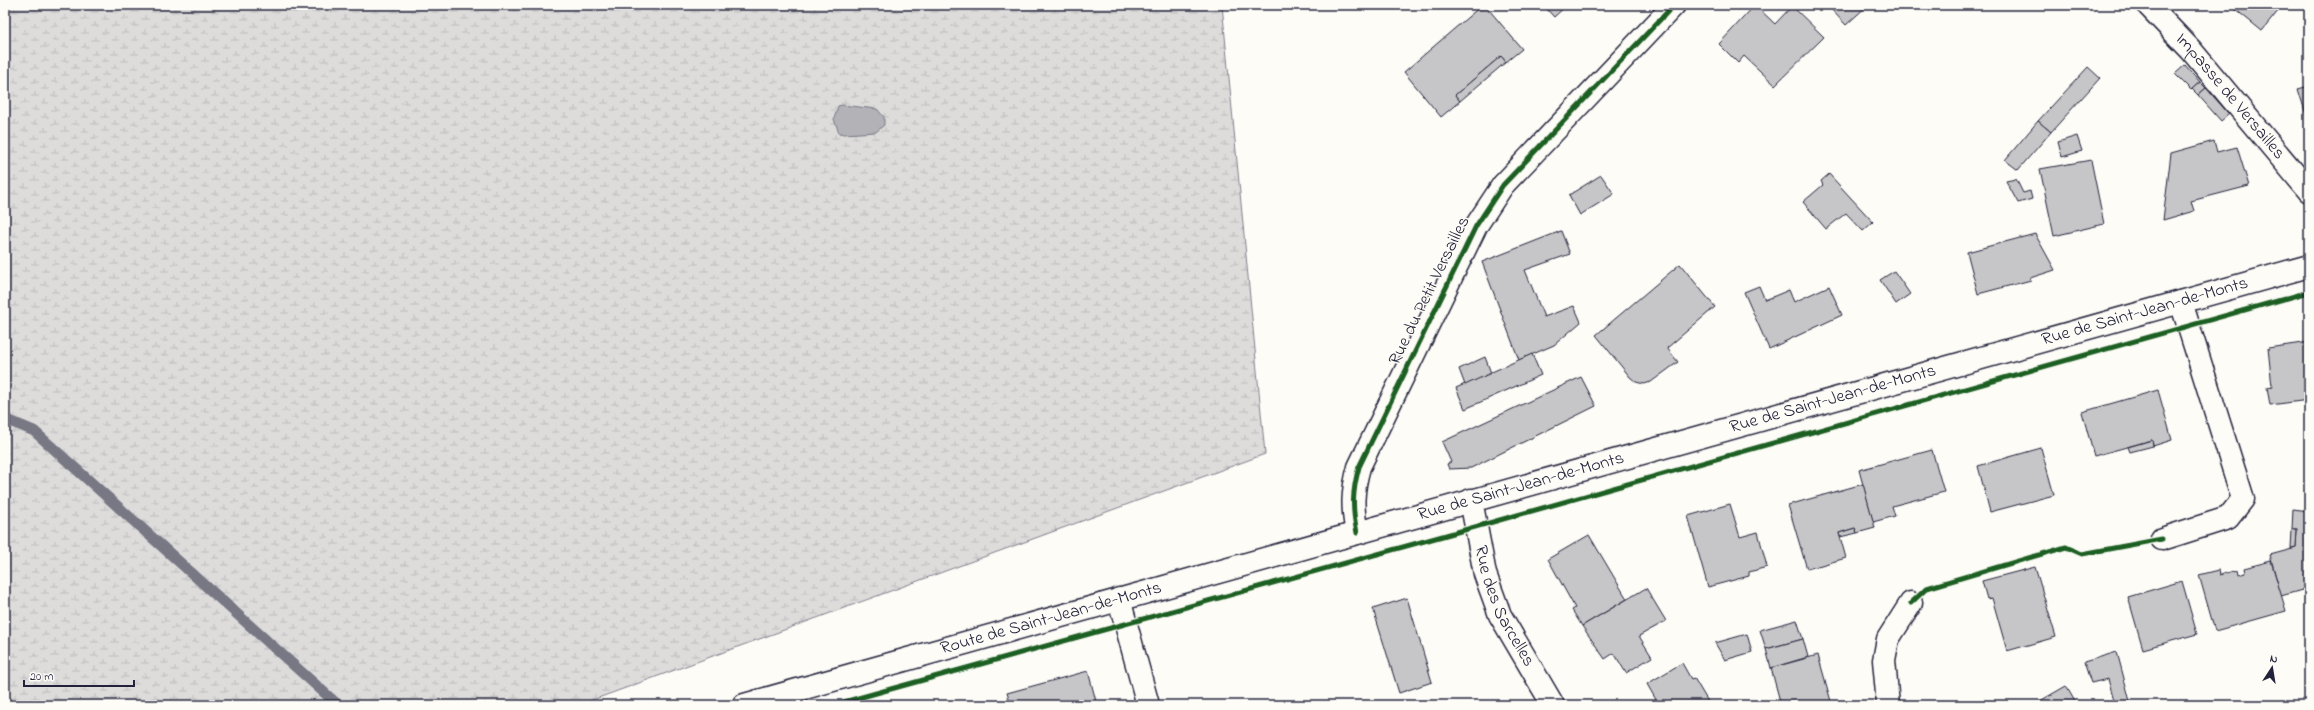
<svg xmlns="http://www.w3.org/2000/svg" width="2314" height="710" font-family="'Indie Flower',sans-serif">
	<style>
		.wetland { fill: url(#wetland-marsh); stroke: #807f8b }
		.water { fill: #b2b2b7; stroke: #787885 }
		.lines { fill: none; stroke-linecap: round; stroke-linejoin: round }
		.stream { stroke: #787885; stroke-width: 11 }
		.building { fill: #c6c6c8; stroke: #22223b }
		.minor-casing { stroke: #22223b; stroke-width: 25 }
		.major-casing { stroke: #22223b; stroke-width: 25 }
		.minor { stroke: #fdfcf7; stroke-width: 22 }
		.major { stroke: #fdfcf7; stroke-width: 22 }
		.cycleway-casing { stroke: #fdfcf7; stroke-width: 8 }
		.cycleway { stroke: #1b5e20; stroke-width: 5 }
		.labels { text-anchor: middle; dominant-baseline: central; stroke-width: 3; stroke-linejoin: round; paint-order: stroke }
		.street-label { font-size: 18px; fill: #22223b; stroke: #fdfcf7 }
	</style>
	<defs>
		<pattern id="wetland-marsh" width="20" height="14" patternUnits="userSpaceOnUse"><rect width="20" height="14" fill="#dddcdb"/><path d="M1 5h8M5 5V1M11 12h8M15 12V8" fill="none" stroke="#bdbcbd"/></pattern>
	</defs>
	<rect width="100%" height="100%" fill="#fdfcf7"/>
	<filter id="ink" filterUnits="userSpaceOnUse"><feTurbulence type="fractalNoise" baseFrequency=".025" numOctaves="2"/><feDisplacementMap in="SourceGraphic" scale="8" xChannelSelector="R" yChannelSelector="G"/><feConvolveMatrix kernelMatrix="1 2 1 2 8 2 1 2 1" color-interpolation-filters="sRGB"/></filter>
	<g filter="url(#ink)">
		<path class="wetland" d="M5,5H1222L1265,454L579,705H5Z"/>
		<path class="water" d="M842,105L877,109L884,117V125L876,132L844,134L839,133L834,119L838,106Z"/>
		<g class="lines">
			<path class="stream" d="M5,419L34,431L338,705"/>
		</g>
		<g class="building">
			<path d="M1482,5H1485L1522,49L1506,62L1501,56L1455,95L1460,101L1441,117L1404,72Z"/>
			<path d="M1543,5H1567L1554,17Z"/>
			<path d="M1755,5L1775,24L1792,6L1824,37L1775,85L1744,56L1738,63L1719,44Z"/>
			<path d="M1827,5H1868L1846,25Z"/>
			<path d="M2230,5H2283L2262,31Z"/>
			<path d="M1501,56L1506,62L1460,101L1455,95Z"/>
			<path d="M2185,65L2200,82L2191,90L2175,74Z"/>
			<path d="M2088,67L2100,78L2051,132L2038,121Z"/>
			<path d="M2200,82L2206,88L2198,95L2192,89Z"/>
			<path d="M2309,86V124L2298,89Z"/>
			<path d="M2206,88L2229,114L2221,121L2198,95Z"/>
			<path d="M2038,121L2051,132L2018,170L2005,160Z"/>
			<path d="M2077,136L2082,151L2062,157L2058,142Z"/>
			<path d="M2214,141L2217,152L2237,147L2249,186L2191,201L2194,211L2163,220L2171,153Z"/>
			<path d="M2091,160L2104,224L2054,236L2040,169Z"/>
			<path d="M1829,174L1873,222L1863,231L1846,213L1826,229L1803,202L1823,185L1821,181Z"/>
			<path d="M1601,175L1614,194L1580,215L1569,195Z"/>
			<path d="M2016,179L2023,193L2030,191L2032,199L2018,203L2006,181Z"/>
			<path d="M1561,231L1570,254L1525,270L1544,317L1574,306L1581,322L1554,345L1519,360L1482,262Z"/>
			<path d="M2035,234L2055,270L2030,278L2031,280L1978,294L1967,252Z"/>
			<path d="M1680,264L1715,307L1667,348L1678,362L1651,382L1644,384L1636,382L1630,377L1596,335Z"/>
			<path d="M1894,271L1910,294L1896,304L1880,280Z"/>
			<path d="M1759,286L1765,300L1789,290L1794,302L1829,286L1842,315L1769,349L1744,292Z"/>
			<path d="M2309,342V400L2270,405L2267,387L2272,386L2268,348Z"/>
			<path d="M1532,354L1541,375L1465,409L1456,388Z"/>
			<path d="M1485,357L1491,373L1465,385L1459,369Z"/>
			<path d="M1581,377L1596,406L1471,468L1449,469L1447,464L1451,462L1442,442Z"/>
			<path d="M2158,390L2172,440L2153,446L2152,440L2094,456L2082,412Z"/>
			<path d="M2152,440L2153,446L2130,452L2128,447Z"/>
			<path d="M2041,448L2054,495L1990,512L1978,466Z"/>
			<path d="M1932,450L1944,492L1892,506L1895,516L1873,522L1859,470Z"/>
			<path d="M1863,484L1875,528L1857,533L1855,528L1839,533L1846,558L1807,569L1788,505Z"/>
			<path d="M1730,504L1740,537L1758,532L1767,567L1749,572V576L1708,587L1688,516Z"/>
			<path d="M2293,509L2309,511V588L2281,596L2270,555L2296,548L2297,529H2292Z"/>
			<path d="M1855,528L1857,533L1840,537L1839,533Z"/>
			<path d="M2292,529H2297L2296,548L2291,549Z"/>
			<path d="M1589,535L1627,599L1582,626L1572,610L1575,608L1548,559Z"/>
			<path d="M2271,561L2286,611L2215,631L2199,575L2219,570L2220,575L2237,570L2238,575L2245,573L2244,568Z"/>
			<path d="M2035,567L2056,637L2007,651L1992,598L1987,599L1982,581Z"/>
			<path d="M2182,581L2197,634L2143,649L2128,597Z"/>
			<path d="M1646,588L1666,621L1639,636L1652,657L1626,673L1614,653L1605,659L1582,626Z"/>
			<path d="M1407,598L1432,682L1399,693L1373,609Z"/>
			<path d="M1797,620L1803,639L1766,649L1760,630Z"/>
			<path d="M1747,634L1752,652L1725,660L1715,643Z"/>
			<path d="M1803,639L1808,657L1771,668L1766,649Z"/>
			<path d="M2117,652L2131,705H2115L2108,679L2091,683L2084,662Z"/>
			<path d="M1818,655L1832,705H1781L1771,668Z"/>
			<path d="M1682,663L1691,679L1694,678L1710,705H1659L1647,684Z"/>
			<path d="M1088,671L1097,705H1050V703L1011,705L1007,693Z"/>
			<path d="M2066,686L2077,705H2033Z"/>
		</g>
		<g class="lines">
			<g class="minor-casing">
				<g id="minor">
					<path id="s1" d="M2148,5L2191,50L2309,191"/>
					<path id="s2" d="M1471,500L1485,574L1500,615L1553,705"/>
					<path d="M1357,533C1352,508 1352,492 1359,467L1476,226L1503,185L1674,5"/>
					<path d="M2162,539L2228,518L2243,499L2181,302"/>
					<path d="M1119,599L1148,705"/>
					<path d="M1888,705L1884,660L1888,639L1911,603"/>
				</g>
			</g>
			<g class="major-casing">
				<g id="major">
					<path id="s3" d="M744,705L2309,266"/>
				</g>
			</g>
			<use href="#minor" class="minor"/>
			<use href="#major" class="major"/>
			<g class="cycleway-casing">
				<g id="cycleway">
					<path d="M1357,533C1352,508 1352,492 1359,467L1476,226L1503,185L1674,5"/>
					<path d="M1911,603L1927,588L2066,547L2082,554L2162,539"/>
					<path d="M833,705L1475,527L2309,292"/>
				</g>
			</g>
			<use href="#cycleway" class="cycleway"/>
		</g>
	</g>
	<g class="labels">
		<g class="street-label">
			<text stroke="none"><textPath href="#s1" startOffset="123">Impasse de Versailles</textPath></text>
			<text transform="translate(1430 291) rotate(-64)">Rue du Petit Versailles</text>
			<text stroke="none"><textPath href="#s3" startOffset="1455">Rue de Saint-Jean-de-Monts</textPath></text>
			<text stroke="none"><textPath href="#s3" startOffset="1131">Rue de Saint-Jean-de-Monts</textPath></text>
			<text stroke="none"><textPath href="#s3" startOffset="807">Rue de Saint-Jean-de-Monts</textPath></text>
			<text stroke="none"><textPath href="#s2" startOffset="112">Rue des Sarcelles</textPath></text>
			<text stroke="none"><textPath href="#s3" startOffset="319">Route de Saint-Jean-de-Monts</textPath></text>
		</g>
	</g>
	<rect width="2314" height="710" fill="none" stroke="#fdfcf7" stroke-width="20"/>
	<rect x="10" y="10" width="2294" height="690" fill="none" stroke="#22223b" stroke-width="1.5" filter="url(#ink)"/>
	<g transform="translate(2272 668) rotate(12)" stroke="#fdfcf7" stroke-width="3" paint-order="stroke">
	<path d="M0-3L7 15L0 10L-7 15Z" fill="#22223b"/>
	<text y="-6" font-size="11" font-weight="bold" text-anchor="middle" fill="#22223b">N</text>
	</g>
	<path d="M24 680v6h110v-6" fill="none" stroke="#22223b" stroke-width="2"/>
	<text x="30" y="680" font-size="12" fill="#22223b" stroke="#fdfcf7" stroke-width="3" paint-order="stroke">20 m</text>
</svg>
